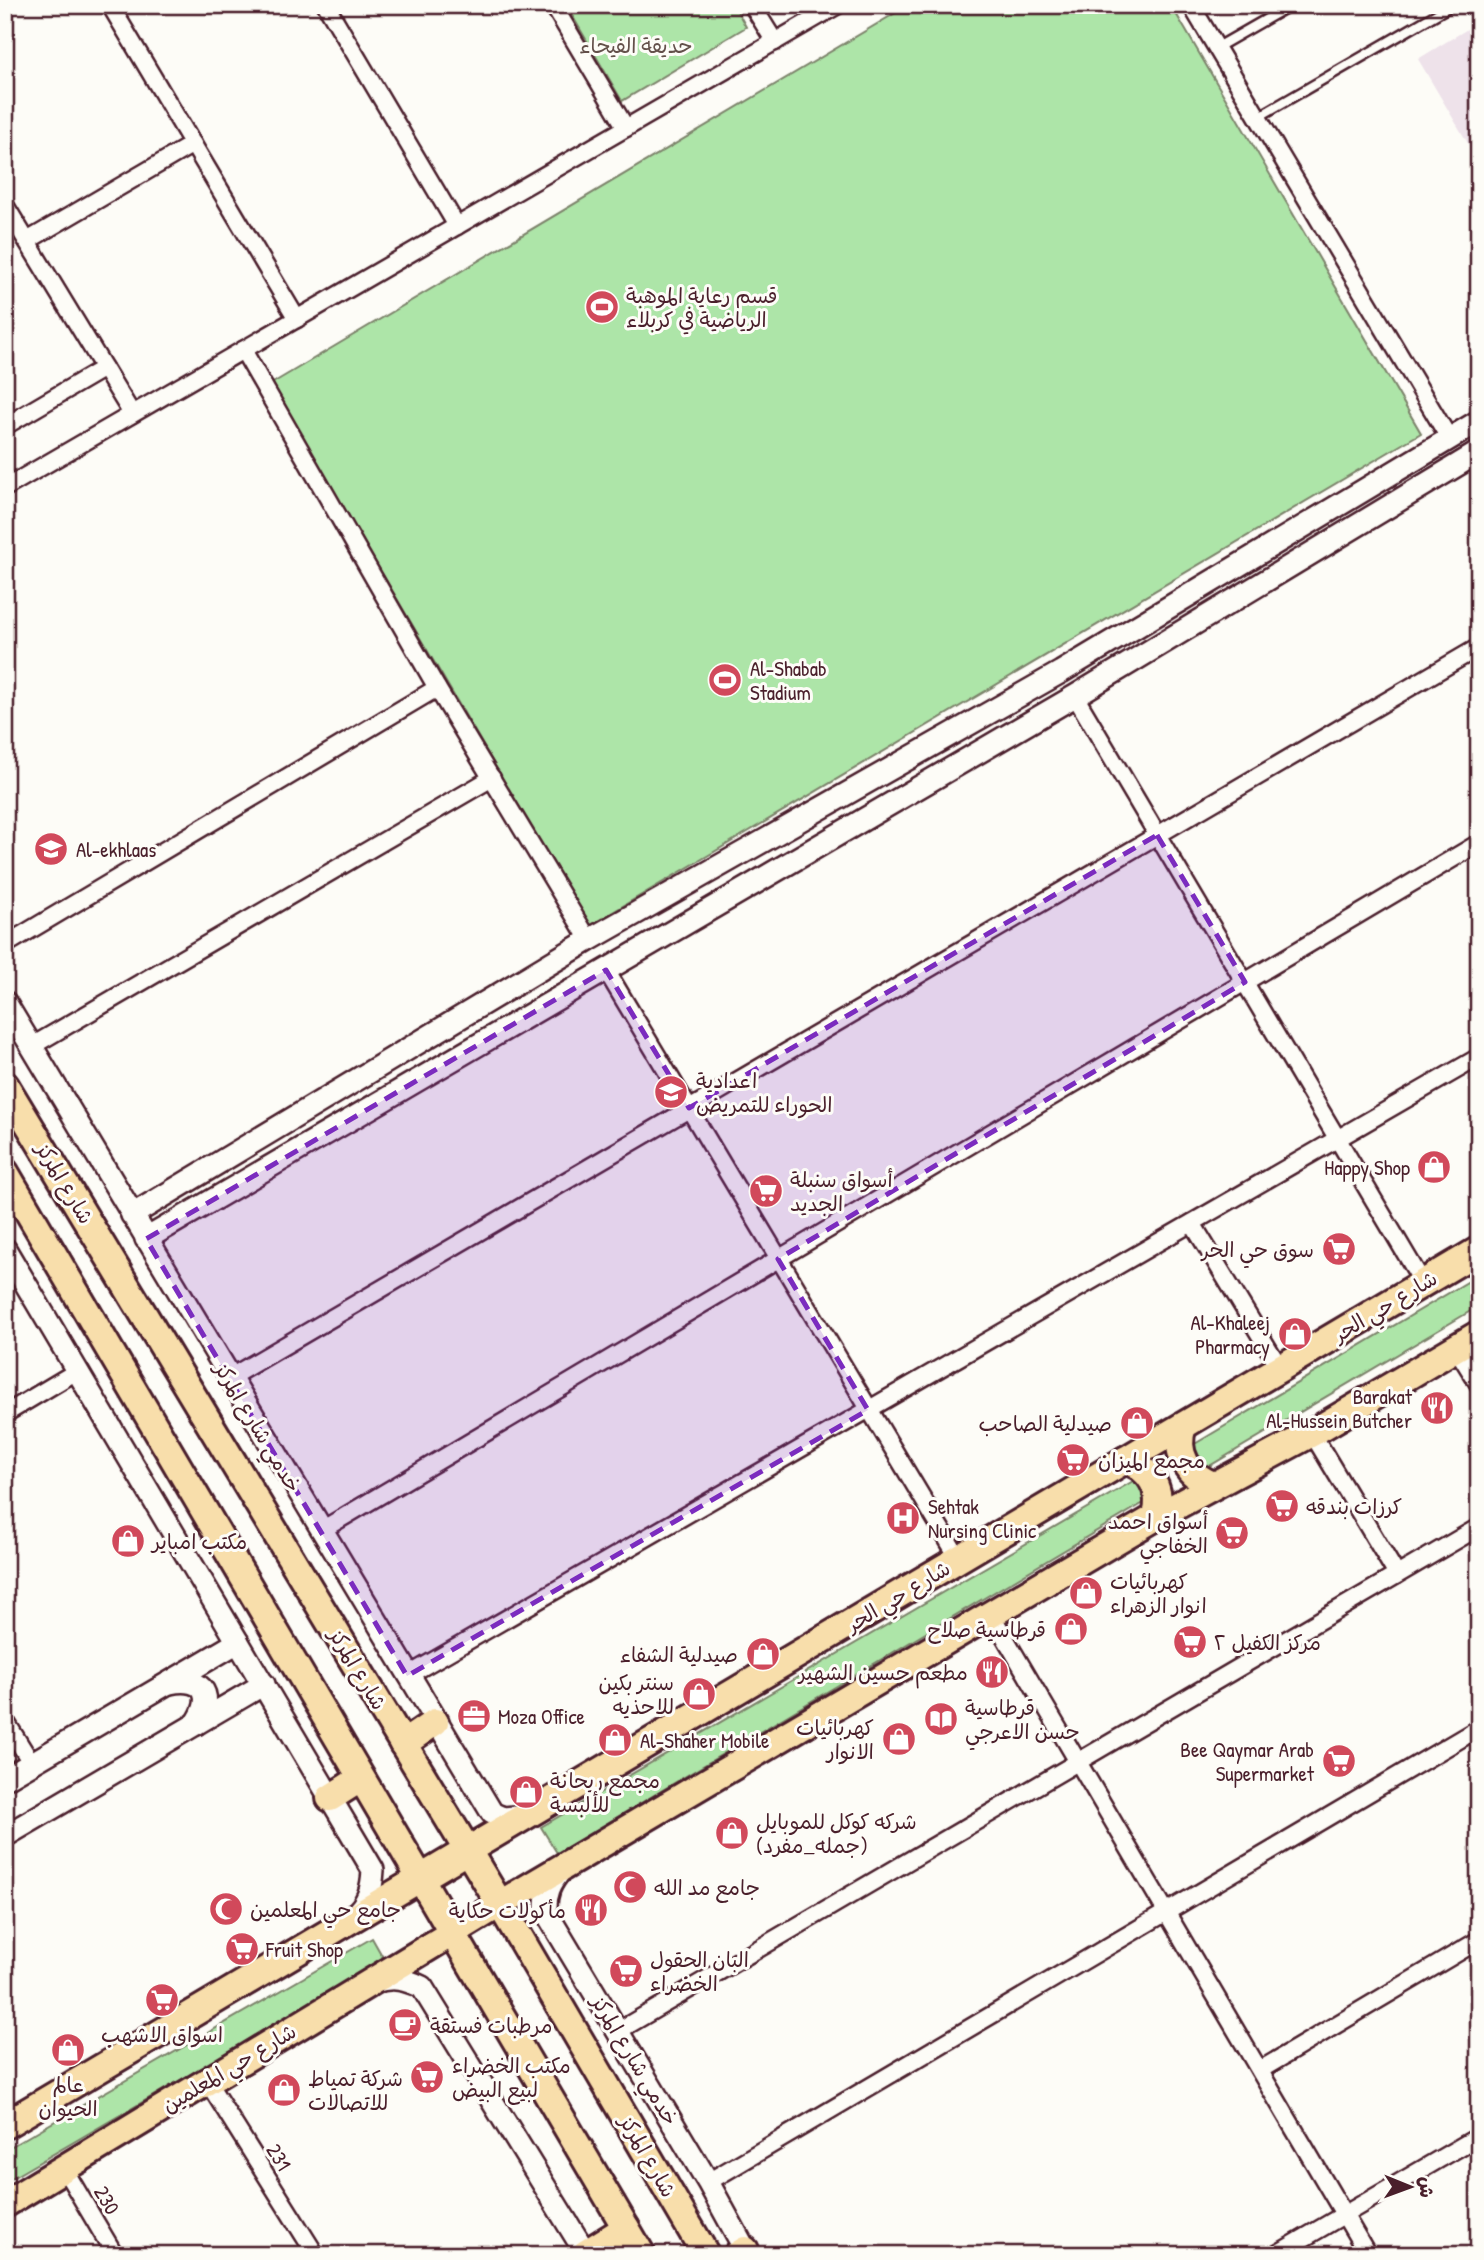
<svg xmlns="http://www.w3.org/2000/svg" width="1484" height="2260" font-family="'Patrick Hand','Playpen Sans Arabic',sans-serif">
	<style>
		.built { fill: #eee2ea }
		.green { fill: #ade5a8; stroke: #7c826a; stroke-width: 2 }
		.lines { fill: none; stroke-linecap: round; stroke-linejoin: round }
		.service-casing { stroke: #4a1f2b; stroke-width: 13 }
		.minor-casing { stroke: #4a1f2b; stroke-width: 21 }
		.tertiary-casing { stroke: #4a1f2b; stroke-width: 26 }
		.primary-casing { stroke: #4a1f2b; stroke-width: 32 }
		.service { stroke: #fdfcf7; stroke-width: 8 }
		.minor { stroke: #fdfcf7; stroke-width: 16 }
		.tertiary { stroke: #fdfcf7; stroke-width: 21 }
		.primary { stroke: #f8deab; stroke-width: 26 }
		.marked { fill: #7b2cbf; fill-opacity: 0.2; stroke: #7b2cbf; stroke-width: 5; stroke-dasharray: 14 9; stroke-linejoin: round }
		.labels { text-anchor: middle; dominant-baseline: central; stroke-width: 6; stroke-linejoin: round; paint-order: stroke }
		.park-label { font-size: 21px; fill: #63504a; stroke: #fdfcf7 }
		.poi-label { font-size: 21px; fill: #4a1f2b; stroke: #fdfcf7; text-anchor: start }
		.street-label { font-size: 21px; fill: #4a1f2b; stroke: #fdfcf7 }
	</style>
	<rect width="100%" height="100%" fill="#fdfcf7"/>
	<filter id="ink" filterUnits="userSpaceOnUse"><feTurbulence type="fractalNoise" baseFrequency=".0143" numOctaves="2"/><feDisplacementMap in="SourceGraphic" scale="14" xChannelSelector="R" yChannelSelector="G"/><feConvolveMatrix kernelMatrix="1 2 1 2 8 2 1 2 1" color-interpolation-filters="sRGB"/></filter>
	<g filter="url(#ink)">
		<path class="built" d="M1479,22V162L1418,59Z"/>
		<g class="green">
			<path d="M566,5H734L746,27L622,101Z"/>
			<path d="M909,5H1171L1421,433L589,926L271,384Z"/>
			<path d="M1479,1275V1306L1206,1468L1193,1445Z"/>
			<path d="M1140,1477L1152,1498L557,1853L541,1827Z"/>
			<path d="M372,1938L385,1961L5,2182V2150Z"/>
		</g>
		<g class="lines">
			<g class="service-casing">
				<g id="service">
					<path d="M1216,48L1291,5"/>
					<path d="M1258,117L1452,5"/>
				</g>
			</g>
			<g class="minor-casing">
				<g id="minor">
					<path d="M110,5L297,319"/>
					<path d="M326,5L457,226"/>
					<path d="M553,5L626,128"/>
					<path d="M752,5L775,42"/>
					<path d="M1191,5L1449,438"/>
					<path d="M5,205L132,414"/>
					<path d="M27,241L193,144"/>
					<path d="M243,350L437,688L589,940"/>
					<path d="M5,426L104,368"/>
					<path d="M5,488L838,5"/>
					<path d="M1075,696L1423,1283"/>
					<path d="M5,945L437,688"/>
					<path d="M606,970L959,1559"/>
					<path d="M32,1046L492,778"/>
					<path d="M1192,1223L1280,1368"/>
					<path d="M1456,1348L1479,1385"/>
					<path d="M229,1378L1479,647"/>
					<path d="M5,1414L77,1371"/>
					<path d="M1312,1433L1397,1575"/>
					<path d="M320,1531L1479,843"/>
					<path d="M991,1614L1368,2255"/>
					<path d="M407,1676L1479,1057"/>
					<path d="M5,1720L32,1764"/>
					<path d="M618,2031L1479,1527"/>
					<path d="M1260,2070L1479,1940"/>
					<path d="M207,2081L316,2255"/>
					<path d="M63,2167L115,2255"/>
					<path d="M708,2182L1479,1728"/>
					<path d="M1275,2255L1479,2136"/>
				</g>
			</g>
			<g class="tertiary-casing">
				<g id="tertiary">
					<path d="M5,1002L492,1813L503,1818L527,1816"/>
					<path d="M132,1215L589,940L1061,672L1479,421"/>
					<path d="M146,1239L1075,696L1479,452"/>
					<path d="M5,1249L373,1870C372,1889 368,1904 353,1916"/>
					<path d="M170,1683C205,1676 215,1697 196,1724"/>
					<path d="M5,1779L238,1642"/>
					<path d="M5,1836L264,1684"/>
					<path d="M562,1869C550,1883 545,1894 546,1912L708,2182L748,2255"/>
					<path d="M374,1982C393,1976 405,1979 422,1987L587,2255"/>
				</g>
			</g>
			<g class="primary-casing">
				<g id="primary">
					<path d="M5,1085L500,1904L706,2255"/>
					<path d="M5,1172L642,2255"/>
					<path d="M1183,1426C1174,1453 1187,1476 1214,1485"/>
					<path d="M1125,1460C1151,1469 1163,1490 1156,1517"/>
					<path d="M403,1744L435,1722"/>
					<path d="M330,1798L360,1779"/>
					<path d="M5,2125L1479,1250"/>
					<path d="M5,2204L500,1904L1156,1517L1312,1433L1479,1334"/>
					<path d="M586,2253L626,2228"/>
					<path d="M737,2255L745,2250"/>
				</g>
			</g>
			<use href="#service" class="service"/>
			<use href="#minor" class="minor"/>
			<use href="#tertiary" class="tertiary"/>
			<use href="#primary" class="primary"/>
		</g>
	</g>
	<path class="marked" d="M1157,835L1245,982L778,1259L868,1410L407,1676L146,1239L606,970L689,1108Z"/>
	<defs>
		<g id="stadium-disc" transform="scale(1.75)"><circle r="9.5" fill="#d1495b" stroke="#fdfcf7"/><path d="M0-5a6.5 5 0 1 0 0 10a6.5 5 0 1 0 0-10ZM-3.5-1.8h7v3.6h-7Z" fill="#fff"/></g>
		<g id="school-disc" transform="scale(1.75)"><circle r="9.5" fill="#d1495b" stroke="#fdfcf7"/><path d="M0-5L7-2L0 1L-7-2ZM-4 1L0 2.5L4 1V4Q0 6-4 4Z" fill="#fff"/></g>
		<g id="shop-disc" transform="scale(1.75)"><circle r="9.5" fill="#d1495b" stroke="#fdfcf7"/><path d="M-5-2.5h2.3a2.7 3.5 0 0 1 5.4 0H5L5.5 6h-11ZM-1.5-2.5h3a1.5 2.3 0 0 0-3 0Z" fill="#fff"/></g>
		<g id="supermarket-disc" transform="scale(1.75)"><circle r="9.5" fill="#d1495b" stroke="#fdfcf7"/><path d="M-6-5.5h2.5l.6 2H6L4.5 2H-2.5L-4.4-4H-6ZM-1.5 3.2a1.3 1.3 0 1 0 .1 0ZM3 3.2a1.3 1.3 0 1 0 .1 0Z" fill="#fff"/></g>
		<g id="restaurant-disc" transform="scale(1.75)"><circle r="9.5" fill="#d1495b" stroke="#fdfcf7"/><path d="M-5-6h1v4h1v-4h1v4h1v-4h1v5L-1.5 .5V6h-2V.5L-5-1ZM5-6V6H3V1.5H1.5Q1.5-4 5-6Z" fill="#fff"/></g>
		<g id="hospital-disc" transform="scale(1.75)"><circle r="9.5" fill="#d1495b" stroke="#fdfcf7"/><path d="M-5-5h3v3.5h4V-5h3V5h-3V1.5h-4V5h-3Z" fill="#fff"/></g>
		<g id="office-disc" transform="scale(1.75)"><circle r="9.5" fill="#d1495b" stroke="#fdfcf7"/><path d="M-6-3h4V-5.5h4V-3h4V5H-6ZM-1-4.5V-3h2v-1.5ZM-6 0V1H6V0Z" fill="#fff"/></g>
		<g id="library-disc" transform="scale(1.75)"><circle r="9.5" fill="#d1495b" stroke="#fdfcf7"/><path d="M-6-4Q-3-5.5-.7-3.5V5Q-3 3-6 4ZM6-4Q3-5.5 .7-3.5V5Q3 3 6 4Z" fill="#fff"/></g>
		<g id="mosque-disc" transform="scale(1.75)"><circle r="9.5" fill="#d1495b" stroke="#fdfcf7"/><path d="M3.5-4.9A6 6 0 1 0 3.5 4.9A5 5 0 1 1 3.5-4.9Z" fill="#fff"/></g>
		<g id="cafe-disc" transform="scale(1.75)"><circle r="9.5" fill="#d1495b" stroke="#fdfcf7"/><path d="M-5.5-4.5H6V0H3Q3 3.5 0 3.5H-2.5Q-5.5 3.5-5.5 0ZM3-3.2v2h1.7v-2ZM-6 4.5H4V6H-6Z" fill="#fff"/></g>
	</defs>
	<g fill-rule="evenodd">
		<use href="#stadium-disc" x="602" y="307"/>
		<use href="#stadium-disc" x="725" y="680"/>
		<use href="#school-disc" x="51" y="849"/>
		<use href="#school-disc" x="671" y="1092"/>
		<use href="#shop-disc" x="1434" y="1167"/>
		<use href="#supermarket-disc" x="766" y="1191"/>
		<use href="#supermarket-disc" x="1339" y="1249"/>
		<use href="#shop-disc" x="1295" y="1334"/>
		<use href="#restaurant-disc" x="1437" y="1408"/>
		<use href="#shop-disc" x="1137" y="1423"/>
		<use href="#supermarket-disc" x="1073" y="1460"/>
		<use href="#supermarket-disc" x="1282" y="1506"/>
		<use href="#hospital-disc" x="903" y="1518"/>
		<use href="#supermarket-disc" x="1232" y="1533"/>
		<use href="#shop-disc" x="128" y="1541"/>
		<use href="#shop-disc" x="1086" y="1593"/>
		<use href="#shop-disc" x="1071" y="1629"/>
		<use href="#supermarket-disc" x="1190" y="1642"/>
		<use href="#shop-disc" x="763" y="1654"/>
		<use href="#restaurant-disc" x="992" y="1672"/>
		<use href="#shop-disc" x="699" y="1694"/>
		<use href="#office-disc" x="474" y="1716"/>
		<use href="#library-disc" x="941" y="1719"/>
		<use href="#shop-disc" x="899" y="1739"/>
		<use href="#shop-disc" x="615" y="1740"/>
		<use href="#supermarket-disc" x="1339" y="1761"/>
		<use href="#shop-disc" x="526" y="1792"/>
		<use href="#shop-disc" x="732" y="1833"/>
		<use href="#mosque-disc" x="630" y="1887"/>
		<use href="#mosque-disc" x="226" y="1909"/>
		<use href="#restaurant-disc" x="591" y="1910"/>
		<use href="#supermarket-disc" x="242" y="1949"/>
		<use href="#supermarket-disc" x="626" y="1971"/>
		<use href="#supermarket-disc" x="162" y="2000"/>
		<use href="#cafe-disc" x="405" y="2025"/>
		<use href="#shop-disc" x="68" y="2050"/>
		<use href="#supermarket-disc" x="427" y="2077"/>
		<use href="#shop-disc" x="284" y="2090"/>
	</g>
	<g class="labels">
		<g class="park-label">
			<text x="636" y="45">حديقة الفيحاء</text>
		</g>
		<g class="poi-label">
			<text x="626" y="295">قسم رعاية الموهبة<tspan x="626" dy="24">الرياضية في كربلاء</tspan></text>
			<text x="750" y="668">Al-Shabab<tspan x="750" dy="24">Stadium</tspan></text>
			<text x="76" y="849">Al-ekhlaas</text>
			<text x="696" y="1080">اعدادية<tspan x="696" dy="24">الحوراء للتمريض</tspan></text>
			<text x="1410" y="1167" text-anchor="end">Happy Shop</text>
			<text x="790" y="1179">أسواق سنبلة<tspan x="790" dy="24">الجديد</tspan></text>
			<text x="1314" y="1249" text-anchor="end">سوق حي الحر</text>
			<text x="1270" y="1322" text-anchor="end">Al-Khaleej<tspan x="1270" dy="24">Pharmacy</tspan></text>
			<text x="1412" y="1396" text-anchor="end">Barakat<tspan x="1412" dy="24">Al-Hussein Butcher</tspan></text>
			<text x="1112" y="1423" text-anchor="end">صيدلية الصاحب</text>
			<text x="1098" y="1460">مجمع الميزان</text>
			<text x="928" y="1506">Sehtak<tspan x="928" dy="24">Nursing Clinic</tspan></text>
			<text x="1306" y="1506">كرزات بندقه</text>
			<text x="1208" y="1521" text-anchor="end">أسواق احمد<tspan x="1208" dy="24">الخفاجي</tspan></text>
			<text x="152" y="1541">مكتب امباير</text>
			<text x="1110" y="1581">كهربائيات<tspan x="1110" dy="24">انوار الزهراء</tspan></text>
			<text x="1046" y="1629" text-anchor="end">قرطاسية صلاح</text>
			<text x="1214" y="1642">مركز الكفيل ٢</text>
			<text x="738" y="1654" text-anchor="end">صيدلية الشفاء</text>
			<text x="968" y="1672" text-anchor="end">مطعم حسين الشهير</text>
			<text x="674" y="1682" text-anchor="end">سنتر بكين<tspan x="674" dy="24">للاحذيه</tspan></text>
			<text x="965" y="1707">قرطاسية<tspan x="965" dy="24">حسن الاعرجي</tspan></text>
			<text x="498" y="1716">Moza Office</text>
			<text x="874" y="1727" text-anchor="end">كهربائيات<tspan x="874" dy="24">الانوار</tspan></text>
			<text x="640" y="1740">Al-Shaher Mobile</text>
			<text x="1314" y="1749" text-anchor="end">Bee Qaymar Arab<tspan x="1314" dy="24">Supermarket</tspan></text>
			<text x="550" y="1780">مجمع ريحانة<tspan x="550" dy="24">للألبسة</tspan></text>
			<text x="756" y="1821">شركه كوكل للموبايل<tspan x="756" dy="24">(جمله_مفرد)</tspan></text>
			<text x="654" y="1887">جامع مد الله</text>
			<text x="250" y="1909">جامع حي المعلمين</text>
			<text x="566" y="1910" text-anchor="end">مأكولات حكاية</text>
			<text x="266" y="1949">Fruit Shop</text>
			<text x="650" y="1959">البان الحقول<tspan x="650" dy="24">الخضراء</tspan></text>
			<text x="430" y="2025">مرطبات فستقة</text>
			<text x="162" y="2034" text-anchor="middle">اسواق الاشهب</text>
			<text x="452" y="2065">مكتب الخضراء<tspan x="452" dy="24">لبيع البيض</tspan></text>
			<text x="308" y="2078">شركة تمياط<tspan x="308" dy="24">للاتصالات</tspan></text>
			<text x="68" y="2084" text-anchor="middle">عالم<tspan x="68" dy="24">الحيوان</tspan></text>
		</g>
		<g class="street-label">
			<text transform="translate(65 1183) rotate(59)">شارع المركز</text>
			<text transform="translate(1385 1306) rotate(-31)">شارع حي الحر</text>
			<text transform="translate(258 1427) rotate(59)">خدمي شارع المركز</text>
			<text transform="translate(898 1596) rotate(-31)">شارع حي الحر</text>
			<text transform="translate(358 1669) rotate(59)">شارع المركز</text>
			<text transform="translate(635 2060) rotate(59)">خدمي شارع المركز</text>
			<text transform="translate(229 2068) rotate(-31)">شارع حي المعلمين</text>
			<text transform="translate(648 2156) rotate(60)">شارع المركز</text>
			<text transform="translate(279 2157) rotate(58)">231</text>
			<text transform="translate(107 2200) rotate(60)">230</text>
		</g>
	</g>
	<rect width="1484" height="2260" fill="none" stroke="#fdfcf7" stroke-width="28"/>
	<rect x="14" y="14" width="1456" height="2232" fill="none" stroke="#4a1f2b" stroke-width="2.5" filter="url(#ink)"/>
	<g transform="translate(1410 2187) rotate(91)" stroke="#fdfcf7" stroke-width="5" paint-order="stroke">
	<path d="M0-5L12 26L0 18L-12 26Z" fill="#4a1f2b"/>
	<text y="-10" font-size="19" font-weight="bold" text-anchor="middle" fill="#4a1f2b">ش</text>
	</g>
</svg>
